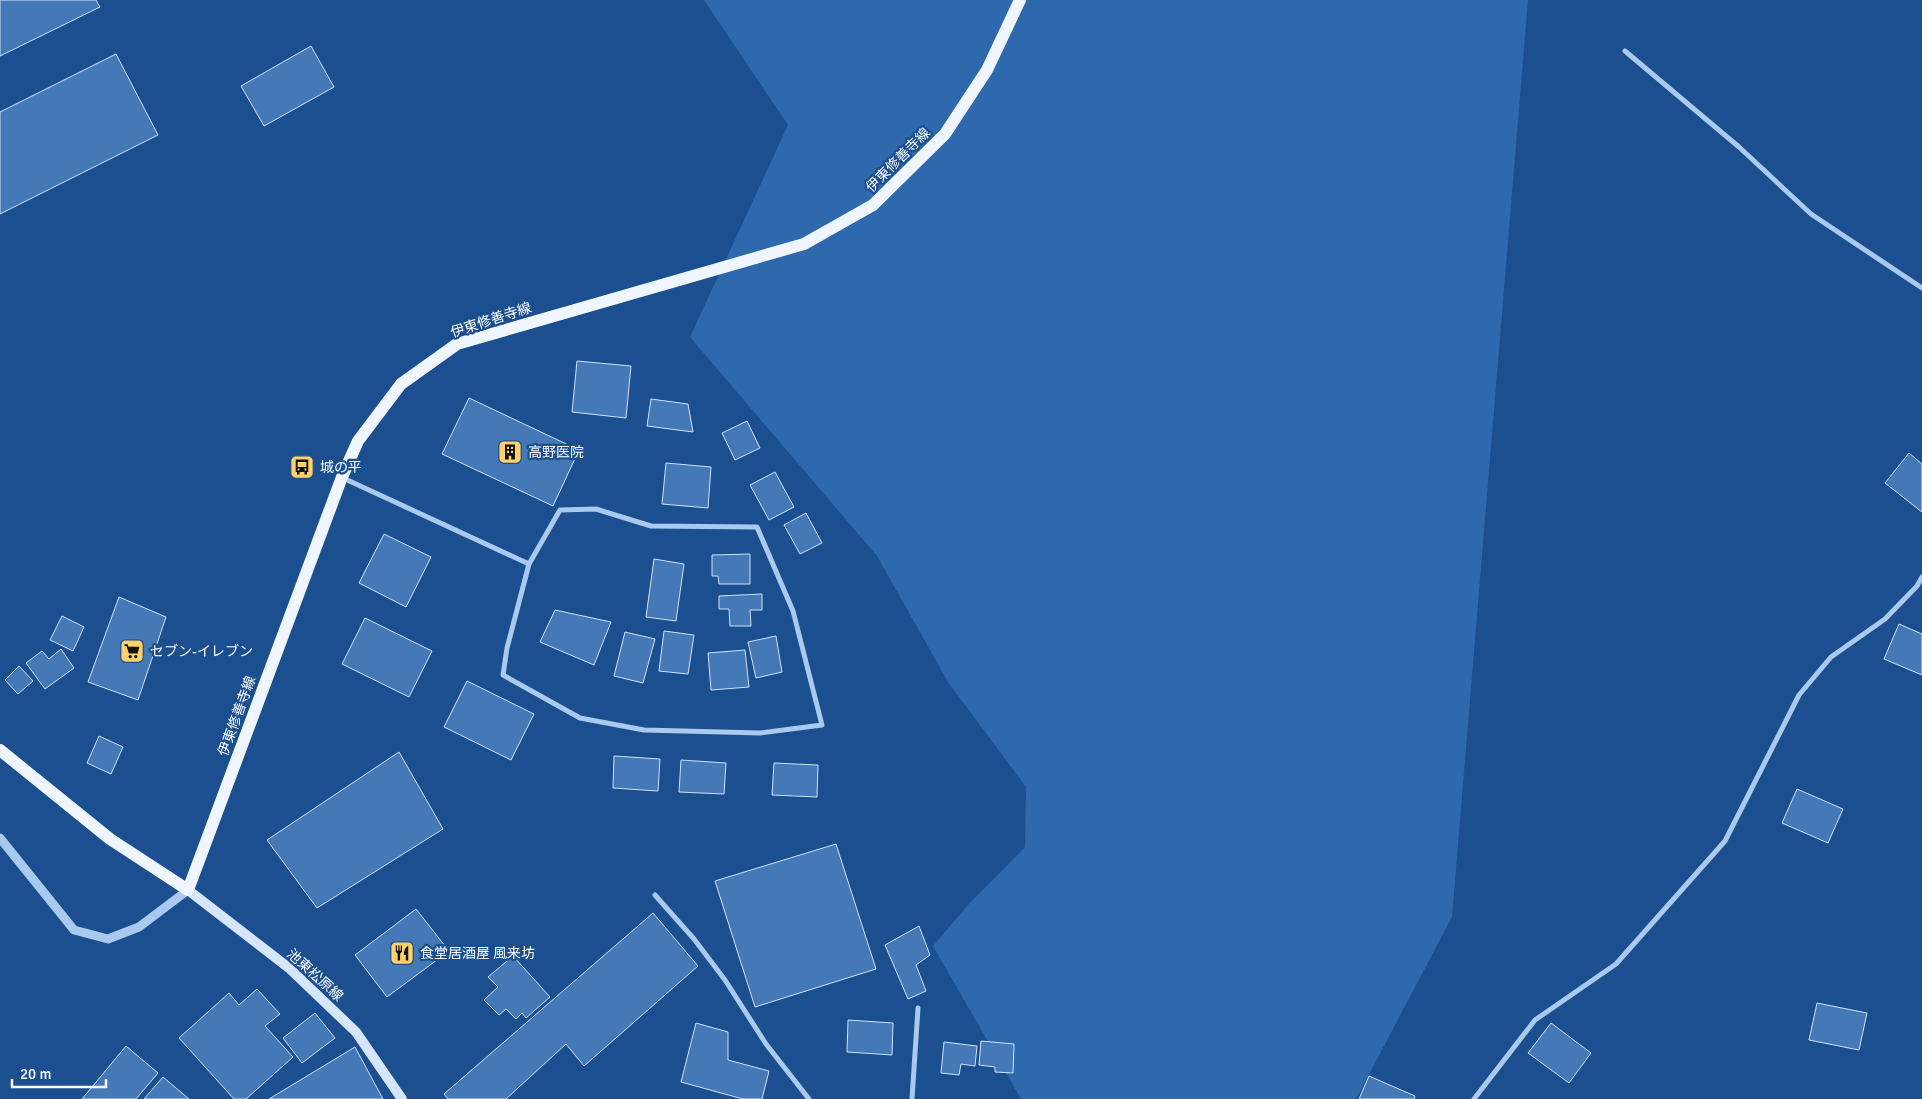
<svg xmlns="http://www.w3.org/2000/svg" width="1922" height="1099" font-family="Signika,'Noto Sans JP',sans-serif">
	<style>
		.green { fill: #2e69ad }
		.building { fill: #4478b7; stroke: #cfe3fa }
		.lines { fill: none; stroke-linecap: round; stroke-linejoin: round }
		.minor { stroke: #a9c9ee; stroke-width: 5 }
		.tertiary { stroke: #a9c9ee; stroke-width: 9 }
		.secondary { stroke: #d6e6fa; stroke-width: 10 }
		.primary { stroke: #f0f6ff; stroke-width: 12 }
		.labels { text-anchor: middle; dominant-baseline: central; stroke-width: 4.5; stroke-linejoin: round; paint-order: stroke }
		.street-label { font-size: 14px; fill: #fff; stroke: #1b4f8f }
		.poi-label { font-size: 14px; fill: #fff; stroke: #1b4f8f; text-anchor: start }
	</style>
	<rect width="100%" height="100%" fill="#1b4f8f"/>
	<path class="green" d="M704,0H1528L1452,917L1356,1099H1021L933,946L968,905L1025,847L1026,787L948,682L877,556L690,337L788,125Z"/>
	<g class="building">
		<path d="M0,0H96L100,7L0,56Z"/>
		<path d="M311,46L334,87L264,126L241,86Z"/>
		<path d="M116,54L158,135L0,214V112Z"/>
		<path d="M577,361L631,366L626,418L572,412Z"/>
		<path d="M469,398L579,450L553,506L442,454Z"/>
		<path d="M651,399L688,404L693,432L647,426Z"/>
		<path d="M747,421L760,448L735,460L722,433Z"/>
		<path d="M1909,453L1922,464V512L1885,483Z"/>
		<path d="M666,463L711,467L708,508L662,504Z"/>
		<path d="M775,472L794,507L769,520L750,485Z"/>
		<path d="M806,513L822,543L800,554L784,525Z"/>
		<path d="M384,534L431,557L406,607L359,583Z"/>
		<path d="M750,554V584H719L718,576H712V555Z"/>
		<path d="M654,559L684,564L676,621L646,617Z"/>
		<path d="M762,594V610H750L751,626H730L729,609H719V596Z"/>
		<path d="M119,597L166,617L138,700L88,682Z"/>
		<path d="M555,610L611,622L594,665L540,642Z"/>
		<path d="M62,616L84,627L73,651L50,640Z"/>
		<path d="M365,618L432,651L409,697L342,664Z"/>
		<path d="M1899,624L1922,634V675L1884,659Z"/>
		<path d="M664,631L694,635L688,674L659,671Z"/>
		<path d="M625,632L655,639L643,683L614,676Z"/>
		<path d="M776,636L782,672L756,678L748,642Z"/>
		<path d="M61,649L74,668L45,689L26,663L42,651L49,659Z"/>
		<path d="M745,650L749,687L711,690L708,653Z"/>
		<path d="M19,666L33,681L18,694L5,680Z"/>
		<path d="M467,681L534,714L511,760L444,727Z"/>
		<path d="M99,736L123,747L111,774L87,763Z"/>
		<path d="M399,752L443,829L317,908L267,840Z"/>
		<path d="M614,756L660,759L658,791L613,788Z"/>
		<path d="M681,760L726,763L724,794L679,792Z"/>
		<path d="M774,763L818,765L817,797L772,795Z"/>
		<path d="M1797,789L1843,809L1828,843L1782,823Z"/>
		<path d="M836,844L876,969L755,1007L715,881Z"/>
		<path d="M416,909L449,951L387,997L355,955Z"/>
		<path d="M653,913L698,966L584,1066L566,1044L506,1099H448L444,1094Z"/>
		<path d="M919,926L930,955L916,965L926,991L908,999L885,945Z"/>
		<path d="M513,956L550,997L526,1018L522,1013L516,1019L506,1009L499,1015L484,1000L498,987L488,977Z"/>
		<path d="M257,989L280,1014L265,1026L293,1057L246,1099H234L179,1038L229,993L239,1005Z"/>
		<path d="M1817,1003L1867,1013L1859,1050L1809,1040Z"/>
		<path d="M315,1013L335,1038L302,1063L283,1038Z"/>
		<path d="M848,1020L893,1023L892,1055L847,1052Z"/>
		<path d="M696,1023L728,1032V1060L769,1071L762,1099H743L681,1082Z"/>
		<path d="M1551,1023L1591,1053L1569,1083L1528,1053Z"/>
		<path d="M981,1041L1014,1044L1013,1073L995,1072V1067L979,1065Z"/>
		<path d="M944,1042L977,1046L975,1066L961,1064L959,1075L941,1073Z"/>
		<path d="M126,1046L158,1073L136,1099H82Z"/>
		<path d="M355,1047L383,1099H269Z"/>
		<path d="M1369,1076L1415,1096L1414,1099H1359Z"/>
		<path d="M163,1077L189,1099H144Z"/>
	</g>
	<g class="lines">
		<g class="minor">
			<path d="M1625,51L1739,147L1811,214L1922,288"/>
			<path d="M343,478L529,564L560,510L596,509L651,526L757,527L793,611L822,725L760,733L644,730L580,718L503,675L507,648L529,564"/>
			<path d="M655,895L694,939L725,980L766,1044L809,1099"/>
			<path d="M912,1099L918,1008"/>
			<path d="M1474,1099L1535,1020L1616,964L1725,841L1799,695L1831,657L1885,619L1917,586L1922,577"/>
		</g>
		<path class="tertiary" d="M0,838L74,930L108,939L139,927L188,890"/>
		<path class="secondary" d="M188,890L289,968L356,1032L402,1099"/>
		<path class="primary" d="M0,750L110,839L188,890L342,477L358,441L401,384L457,344L804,244L873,205L945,134L987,70L1020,0"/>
	</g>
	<defs>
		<g id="building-square" transform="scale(1.25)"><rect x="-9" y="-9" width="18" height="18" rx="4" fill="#ffd166" stroke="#1b4f8f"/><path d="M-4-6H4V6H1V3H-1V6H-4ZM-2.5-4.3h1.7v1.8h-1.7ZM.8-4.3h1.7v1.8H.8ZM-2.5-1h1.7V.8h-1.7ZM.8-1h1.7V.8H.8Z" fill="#111"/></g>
		<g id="bus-square" transform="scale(1.25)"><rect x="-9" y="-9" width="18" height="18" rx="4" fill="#ffd166" stroke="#1b4f8f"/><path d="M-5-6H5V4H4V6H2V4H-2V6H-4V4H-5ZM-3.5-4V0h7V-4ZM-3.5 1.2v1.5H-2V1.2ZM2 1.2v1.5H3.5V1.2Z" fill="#111"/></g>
		<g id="supermarket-square" transform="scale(1.25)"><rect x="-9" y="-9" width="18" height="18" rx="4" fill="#ffd166" stroke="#1b4f8f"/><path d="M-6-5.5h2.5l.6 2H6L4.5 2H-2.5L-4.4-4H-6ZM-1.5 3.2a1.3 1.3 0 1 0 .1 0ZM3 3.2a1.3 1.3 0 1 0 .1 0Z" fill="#111"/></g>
		<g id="restaurant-square" transform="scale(1.25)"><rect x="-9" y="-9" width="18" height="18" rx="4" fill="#ffd166" stroke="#1b4f8f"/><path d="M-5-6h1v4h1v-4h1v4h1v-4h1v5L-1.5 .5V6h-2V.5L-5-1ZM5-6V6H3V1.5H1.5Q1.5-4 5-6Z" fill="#111"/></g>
	</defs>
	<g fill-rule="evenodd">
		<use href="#building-square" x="510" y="452"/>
		<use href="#bus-square" x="302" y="467"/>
		<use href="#supermarket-square" x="132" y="651"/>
		<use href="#restaurant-square" x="402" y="953"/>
	</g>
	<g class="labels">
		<g class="street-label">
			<text transform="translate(898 160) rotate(-45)">伊東修善寺線</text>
			<text transform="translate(491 320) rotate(-18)">伊東修善寺線</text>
			<text transform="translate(237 716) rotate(-70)">伊東修善寺線</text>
			<text transform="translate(315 975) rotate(42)">池東松原線</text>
		</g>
		<g class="poi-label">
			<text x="528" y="452">高野医院</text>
			<text x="320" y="467">城の平</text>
			<text x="150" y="651">セブン-イレブン</text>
			<text x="420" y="953">食堂居酒屋 風来坊</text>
		</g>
	</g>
	<path d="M12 1079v8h94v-8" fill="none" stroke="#ffffff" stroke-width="2.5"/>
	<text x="20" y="1079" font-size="15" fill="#ffffff" stroke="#1b4f8f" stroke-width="4" paint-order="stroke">20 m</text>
</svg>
